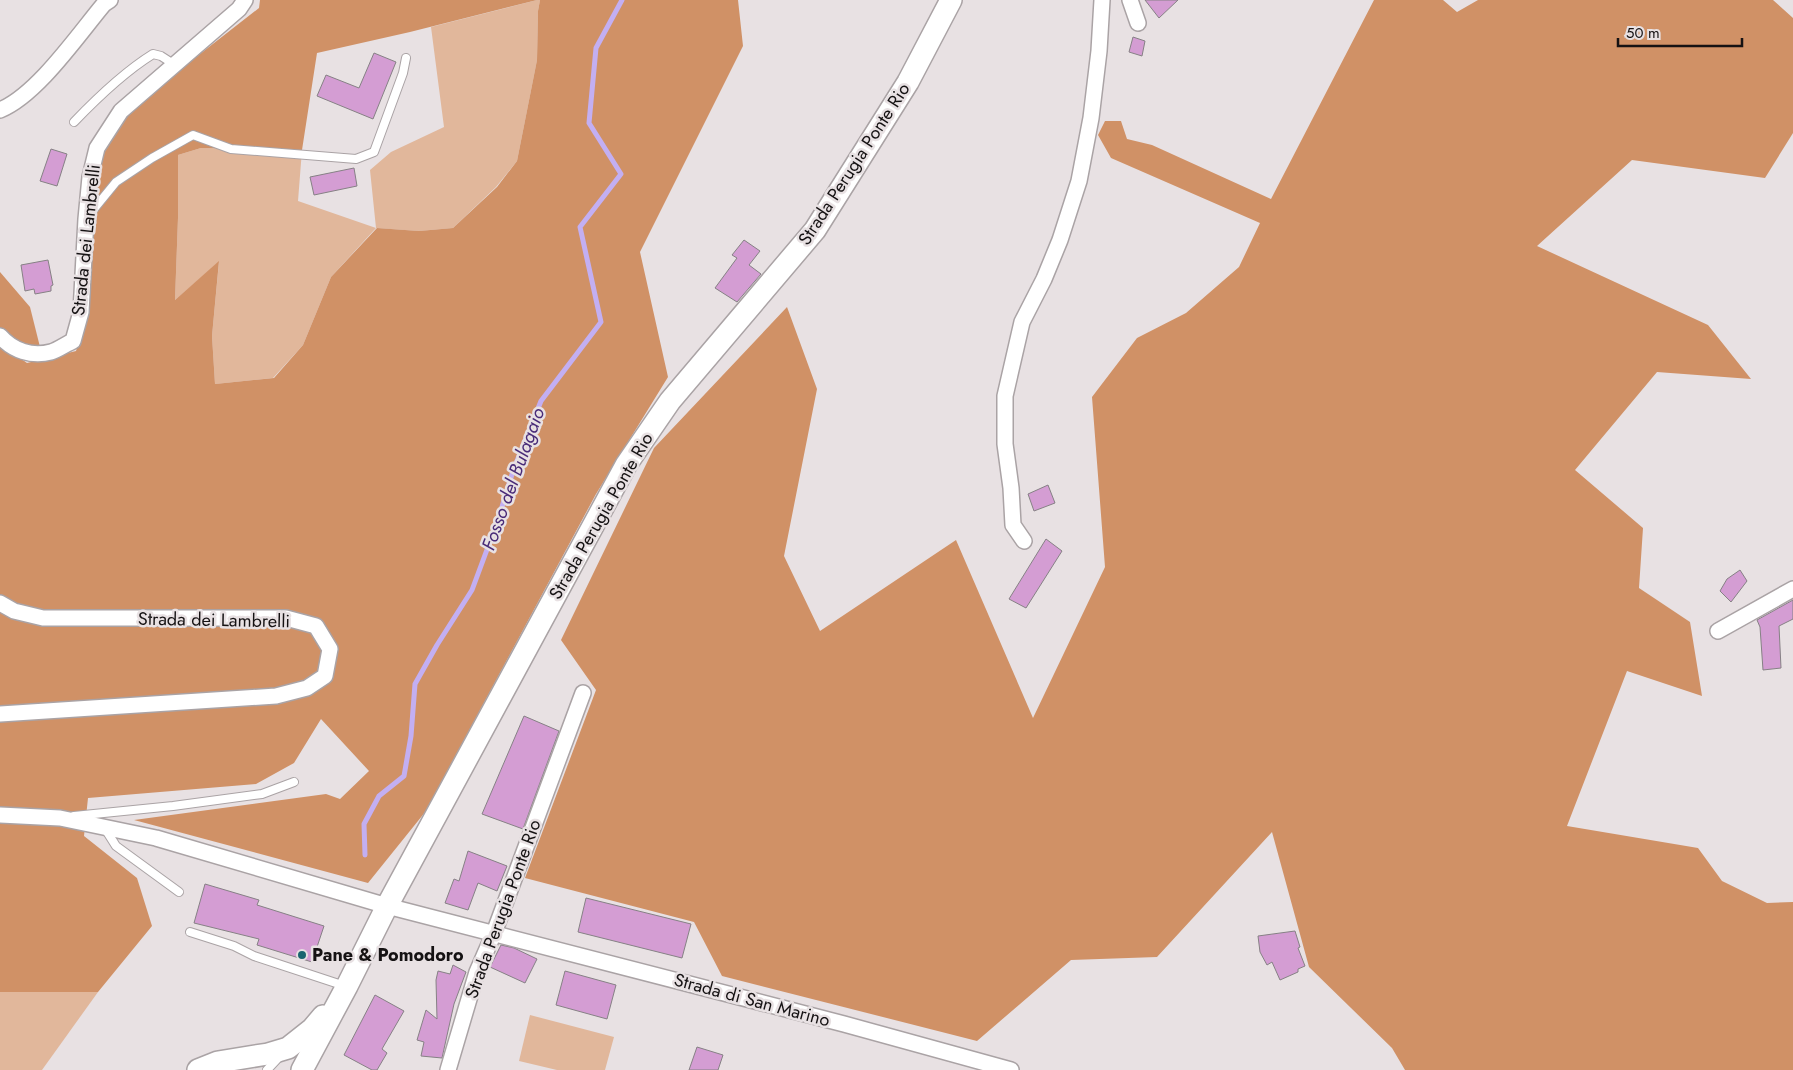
<svg xmlns="http://www.w3.org/2000/svg" width="1793" height="1070" font-family="Jost,sans-serif">
	<style>
		.green { fill: #e1b79b }
		.forest { fill: #d09166 }
		.lines { fill: none; stroke-linecap: round; stroke-linejoin: round }
		.stream { stroke: #c3aff2; stroke-width: 5 }
		.building { fill: #d49dd3; stroke: #868185 }
		.service-casing { stroke: #aaa3a5; stroke-width: 10 }
		.minor-casing { stroke: #aaa3a5; stroke-width: 18 }
		.secondary-casing { stroke: #aaa3a5; stroke-width: 24 }
		.service { stroke: #fff; stroke-width: 8 }
		.minor { stroke: #fff; stroke-width: 15 }
		.secondary { stroke: #fff; stroke-width: 21 }
		.poi-dot { fill: #1a6470; stroke: #e8e1e3; stroke-width: 2 }
		.labels { text-anchor: middle; dominant-baseline: central; stroke-width: 5; stroke-linejoin: round; paint-order: stroke }
		.street-label { font-size: 18px; fill: #151213; stroke: #e8e1e3 }
		.poi-label { font-size: 18px; font-weight: bold; fill: #151213; stroke: #e8e1e3; text-anchor: start }
		.water-label { font-size: 19px; font-style: italic; fill: #492b78; stroke: #e8e1e3 }
	</style>
	<rect width="100%" height="100%" fill="#e8e1e3"/>
	<g class="green">
		<path d="M537,0H540L538,11L537,60L517,161L496,187L453,228L419,231L376,228L331,277L303,345L273,378L215,384L212,336L219,262L175,300L178,218V155L201,148L302,150L298,201L376,228L370,170L391,152L444,127L431,27Z"/>
		<path d="M0,992H98L42,1070H0Z"/>
		<path d="M530,1015L614,1037L605,1070H557L519,1061Z"/>
	</g>
	<g class="forest">
		<path d="M260,0H537L410,32L317,53L302,150L201,148L178,155V218L175,300L219,261L212,336L215,384L274,378L303,345L331,277L377,228L419,231L453,228L497,187L517,161L537,60L538,11L540,0H738L743,46L640,252L668,377L596,494L426,811L368,883L134,820L326,794L340,799L369,771L321,719L294,763L256,784L88,798L84,836L137,878L152,926L98,992H0V344L27,363L76,351L87,315L94,190L103,144L127,111L259,8Z"/>
		<path d="M1374,0H1443L1457,12L1478,0H1773L1793,18V133L1765,178L1632,160L1537,246L1708,325L1751,379L1657,372L1575,470L1643,528L1639,588L1690,622L1702,696L1627,671L1567,826L1698,848L1722,881L1767,903L1793,902V1070H1405L1392,1048L1309,967L1272,832L1157,957L1071,960L977,1041L722,976L694,922L525,878L596,690L561,640L654,448L787,307L817,389L784,556L820,631L956,540L1033,718L1105,567L1092,397L1137,338L1186,313L1239,267L1260,223L1111,158L1098,135L1105,121H1121L1127,139L1152,145L1271,199Z"/>
		<path d="M0,272L30,307L40,347C19,345 14,345 0,328Z"/>
	</g>
	<g class="lines">
		<path class="stream" d="M365,855L364,824L379,796L404,776L411,736L415,684L437,645L472,590L498,520L513,471L541,401L601,322L580,227L621,174L589,123L596,48L622,0"/>
	</g>
	<g class="building">
		<path d="M1145,0H1178L1159,18Z"/>
		<path d="M1133,37L1145,41L1142,56L1129,52Z"/>
		<path d="M374,53L396,62L373,119L317,96L326,75L359,88Z"/>
		<path d="M51,149L67,154L57,186L40,181Z"/>
		<path d="M354,168L357,186L314,195L310,177Z"/>
		<path d="M744,240L760,251L749,265L761,274L737,302L715,288L737,258L732,255Z"/>
		<path d="M48,260L53,285L51,286V291L35,294L34,289L25,291L21,265Z"/>
		<path d="M1048,485L1055,503L1034,511L1028,494Z"/>
		<path d="M1046,539L1062,551L1026,608L1009,599Z"/>
		<path d="M1740,570L1747,581L1731,602L1720,591L1727,579Z"/>
		<path d="M1793,600V619L1779,626L1781,668L1763,670L1760,627L1757,620Z"/>
		<path d="M524,716L559,731L523,829L482,814Z"/>
		<path d="M468,851L507,866L497,891L478,883L468,910L445,903L454,879L459,881Z"/>
		<path d="M205,884L259,900L257,905L324,926L312,962L257,945L259,939L194,923Z"/>
		<path d="M586,898L691,924L682,958L578,932Z"/>
		<path d="M1295,931L1300,947L1298,948L1305,966L1298,969V972L1280,980L1272,962L1267,965L1260,952L1258,936Z"/>
		<path d="M501,945L514,948L537,959L525,983L490,967Z"/>
		<path d="M453,965L466,972L454,1004L442,1058L421,1056L424,1042L417,1040L426,1010L437,1019L436,980L438,971L450,974Z"/>
		<path d="M565,971L616,985L607,1019L556,1005Z"/>
		<path d="M375,995L404,1011L382,1049L387,1053L377,1070H372L344,1055Z"/>
		<path d="M697,1047L723,1055L718,1070H689Z"/>
	</g>
	<g class="lines">
		<g class="service-casing">
			<g id="service">
				<path d="M74,122C98,97 124,72 153,54L161,56L175,65"/>
				<path d="M89,215L116,182L152,158L193,135L231,149L356,159L374,152L403,73L406,58"/>
				<path d="M74,816L173,806L262,794L294,782"/>
				<path d="M104,827L116,846L179,892"/>
				<path d="M190,932L234,946L254,956L345,986"/>
				<path d="M267,1070L280,1056"/>
			</g>
		</g>
		<g class="minor-casing">
			<g id="minor">
				<path d="M1130,0L1138,23"/>
				<path d="M0,110C37,95 78,35 104,4L110,0"/>
				<path d="M0,336C13,351 32,357 51,352C58,350 66,344 73,341L81,312L86,219L90,177L97,148L121,111L239,9L245,0"/>
				<path d="M1024,541L1013,525L1011,488L1005,444V396L1022,322L1044,279L1060,240L1079,181L1091,118L1099,51L1102,0"/>
				<path d="M0,603L14,611L43,618H286L316,626L330,649L325,676L307,688L276,696L0,714"/>
				<path d="M1718,631L1793,589"/>
				<path d="M0,815L60,818L156,838L387,906L844,1024L1011,1070"/>
				<path d="M448,1070L477,972L494,933L583,693"/>
			</g>
		</g>
		<g class="secondary-casing">
			<g id="secondary">
				<path d="M198,1070L218,1062L268,1054L288,1048L312,1029L323,1016"/>
				<path d="M302,1070L347,986L387,906L626,465L670,401L815,230L908,82L951,0"/>
			</g>
		</g>
		<use href="#service" class="service"/>
		<use href="#minor" class="minor"/>
		<use href="#secondary" class="secondary"/>
	</g>
	<circle class="poi-dot" cx="302" cy="955" r="5"/>
	<g class="labels">
		<g class="street-label">
			<text transform="translate(854 164) rotate(-57)">Strada Perugia Ponte Rio</text>
			<text transform="translate(86 240) rotate(-84)">Strada dei Lambrelli</text>
			<text transform="translate(601 516) rotate(-60)">Strada Perugia Ponte Rio</text>
			<text transform="translate(214 620) rotate(1)">Strada dei Lambrelli</text>
			<text transform="translate(503 909) rotate(-70)">Strada Perugia Ponte Rio</text>
			<text transform="translate(752 1000) rotate(15)">Strada di San Marino</text>
		</g>
		<g class="poi-label">
			<text x="312" y="955">Pane &amp; Pomodoro</text>
		</g>
		<g class="water-label">
			<text transform="translate(513 479) rotate(-70)">Fosso del Bulagaio</text>
		</g>
	</g>
	<path d="M1618 38v8h124v-8" fill="none" stroke="#151213" stroke-width="2.5"/>
	<text x="1626" y="38" font-size="15" fill="#151213" stroke="#e8e1e3" stroke-width="4" paint-order="stroke">50 m</text>
</svg>
